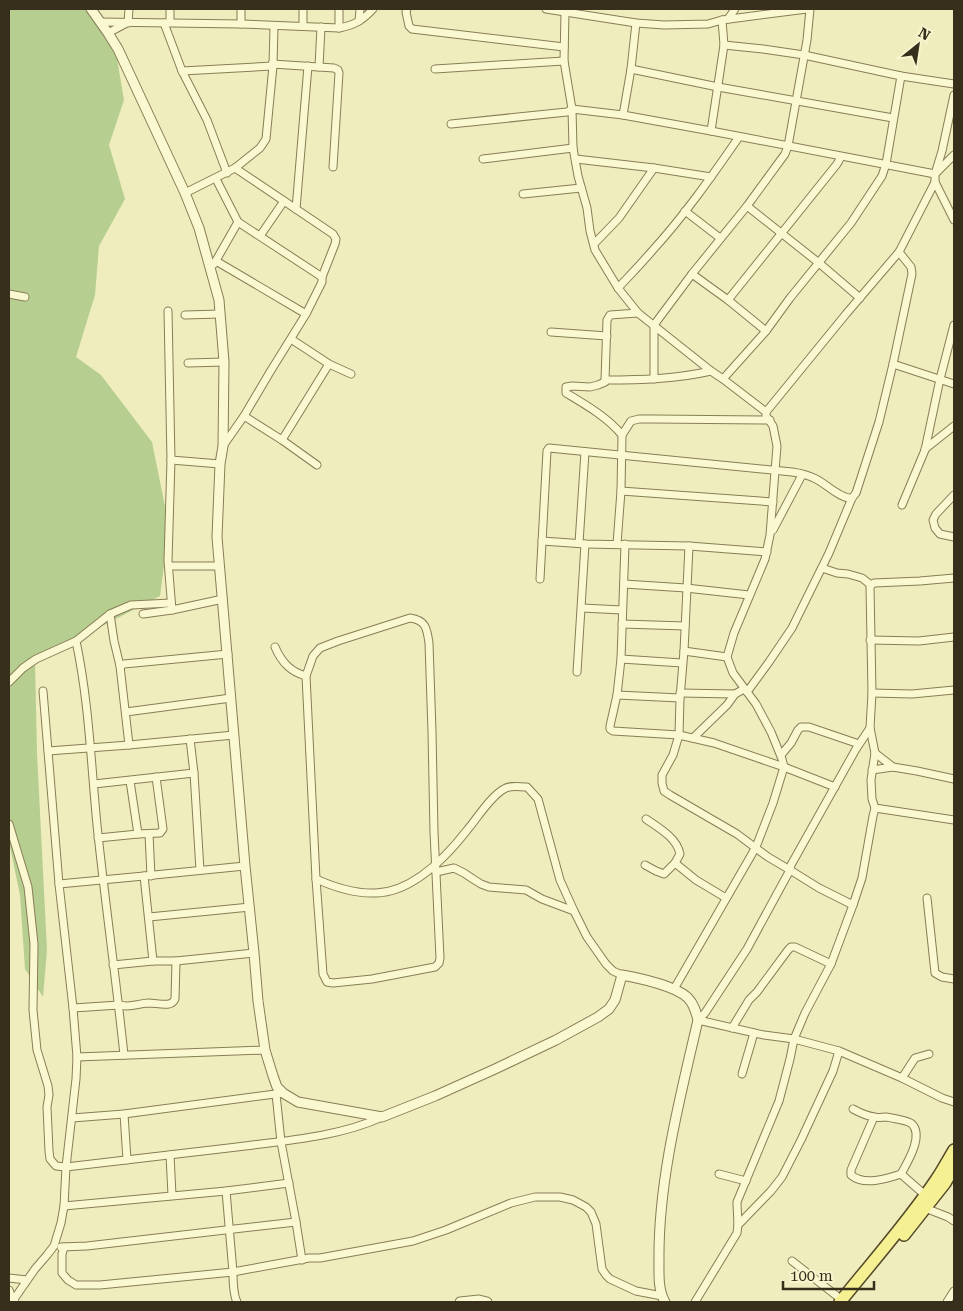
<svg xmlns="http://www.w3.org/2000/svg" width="963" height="1311" font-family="'Roboto Serif',serif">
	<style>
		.green { fill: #b7ce91 }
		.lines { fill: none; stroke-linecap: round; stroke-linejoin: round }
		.minor-casing { stroke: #887d56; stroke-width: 9 }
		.tertiary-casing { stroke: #887d56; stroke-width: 11 }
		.primary-casing { stroke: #55492b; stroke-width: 14 }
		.minor { stroke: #faf8d1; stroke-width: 7 }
		.tertiary { stroke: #faf8d1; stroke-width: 9 }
		.primary { stroke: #f5f092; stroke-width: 11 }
	</style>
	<rect width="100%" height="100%" fill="#efedbd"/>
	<path class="green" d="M9,9H93L114,41L124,100L109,145L125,199L99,246L95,295L76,357L101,375L152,442L169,526L160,596L35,661L37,753L47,950L43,997L25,969L20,895L9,842Z"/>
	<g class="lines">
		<g class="minor-casing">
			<g id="minor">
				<path d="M407,9L406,12L409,26L412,29L564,47"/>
				<path d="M546,9L636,23L664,25L708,24L722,20L807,9"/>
				<path d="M565,12L564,61L572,109L573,148L578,176L587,208L590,231L595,250L618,288L638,313L711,371L723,379L766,412V416L773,426L777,446L770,535L765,559L734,633L727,657L733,673L756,704L771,732L782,759L784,767L773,803L756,847L674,989"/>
				<path d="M728,19L735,9"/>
				<path d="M359,21L360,9"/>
				<path d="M101,22L241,24L339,28C354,25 362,21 373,9"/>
				<path d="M170,22V9"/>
				<path d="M128,23L129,9"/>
				<path d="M164,23L182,71L207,120L227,173"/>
				<path d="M241,24V9"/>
				<path d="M303,26V9"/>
				<path d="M339,28V9"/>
				<path d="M108,33L125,24"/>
				<path d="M724,45L763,49L804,55L901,76L954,84"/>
				<path d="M272,64L334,68L338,70L339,73L333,167"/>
				<path d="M319,67L321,27"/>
				<path d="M435,69L564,61"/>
				<path d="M631,69L718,87L893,118"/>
				<path d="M182,71L273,66"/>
				<path d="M954,95L942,151L935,174V182L954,220"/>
				<path d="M623,115L631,69L636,23"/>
				<path d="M451,124L567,112L572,109L623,115L711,131L935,174L954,155"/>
				<path d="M711,131L724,45L722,20"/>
				<path d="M483,159L573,148"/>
				<path d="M576,159L654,168L711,177"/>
				<path d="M216,179L238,222L322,277"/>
				<path d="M185,193L235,168L260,148L266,139L273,66L274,26"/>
				<path d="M523,194L581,188"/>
				<path d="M747,206L819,263L860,298"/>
				<path d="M296,209L308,66"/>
				<path d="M685,211L720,238"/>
				<path d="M260,236L284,201"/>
				<path d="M594,244L619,218L654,168"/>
				<path d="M216,261L306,314"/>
				<path d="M214,264L238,222"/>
				<path d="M692,274L728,300L766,331"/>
				<path d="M618,288C629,276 641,264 652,251C684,216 712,176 739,137"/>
				<path d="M9,294L25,297"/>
				<path d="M728,300L837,164L841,157"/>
				<path d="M168,311L171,460L168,561L172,610"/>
				<path d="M185,315L220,314"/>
				<path d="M551,332L607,336"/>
				<path d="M291,339L329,364L351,374"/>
				<path d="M188,363L224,362"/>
				<path d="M893,364L954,384"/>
				<path d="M654,379V325L692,274L747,206L785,154L788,146L807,40L810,9"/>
				<path d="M723,379L766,331L790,298L851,223L882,176L886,164L901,76"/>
				<path d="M605,380L607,320L610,315L638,313"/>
				<path d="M766,412L846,314L899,252L935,182"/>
				<path d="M244,416L282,440L317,465"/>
				<path d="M622,435C607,417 586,405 566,393V387L572,386L590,387L598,385L605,382V380C641,380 676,379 711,371"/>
				<path d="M282,440L329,364"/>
				<path d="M223,446L244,416L270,372L306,314L322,282V277L335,244L336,239L333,234L235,168"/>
				<path d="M925,449L954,426"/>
				<path d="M171,460L220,464"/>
				<path d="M621,491L773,502"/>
				<path d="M954,495L936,514L933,520L935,528L940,534L954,537"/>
				<path d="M902,505L925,450L940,379L954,325"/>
				<path d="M773,530L802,475"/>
				<path d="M542,541L585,544L689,546L767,552"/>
				<path d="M579,543L585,452"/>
				<path d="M617,544L621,491L622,435L631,421L639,419H653L770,420"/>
				<path d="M625,544L621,659L617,695L610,726V729L613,731L679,735L714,743L784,767L835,787"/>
				<path d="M689,546L684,651L680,698L679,735L673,755L662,775V783L664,791L670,795L737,834L768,857L790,870L819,888L853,905"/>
				<path d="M169,566H219"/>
				<path d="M822,568L837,573L848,574L862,578L871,585L874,583L920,581L954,578"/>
				<path d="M540,579L547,451L549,448L792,472C800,473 808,475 816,479C826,484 842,500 852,498"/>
				<path d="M624,584L686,588L749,595"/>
				<path d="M582,608L622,610"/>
				<path d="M110,614L114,641L120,666L129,745"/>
				<path d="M143,614L172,610L223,599"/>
				<path d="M410,618C426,620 427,629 429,643L432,732L434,832L440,958L439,963L435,967L372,979L333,983L327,982L323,974L316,879L306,676L313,656L320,648L338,641Z"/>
				<path d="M622,624L685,626"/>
				<path d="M870,640L919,641L954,637"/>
				<path d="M76,641C89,702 91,764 97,825C105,902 116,978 124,1055"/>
				<path d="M275,647C282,663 291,672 306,676"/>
				<path d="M684,651L727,657"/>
				<path d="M621,659L682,663"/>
				<path d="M120,666L124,664L228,654"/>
				<path d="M577,672L585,544"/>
				<path d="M9,682L23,668L36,659L76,641L110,614L131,605L171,603"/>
				<path d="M747,692L769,662L792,628L829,553L852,498L856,493L879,422L893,364L912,274L911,267L899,252"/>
				<path d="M680,693L735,694"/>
				<path d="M872,693L912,694L954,690"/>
				<path d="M617,695L680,698"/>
				<path d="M126,712L231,698"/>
				<path d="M870,728L856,749L791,865L790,870L747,949L705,1013L698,1020L764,1035L794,1039L839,1051L902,1078L942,1098L954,1102"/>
				<path d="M693,738L727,705L735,694L744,689"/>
				<path d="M190,739L194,773L200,870"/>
				<path d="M48,751L129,745L234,735"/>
				<path d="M875,753L893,767"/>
				<path d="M781,755L791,743L798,730L801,727H809L859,744"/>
				<path d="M872,770L893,767L917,771L954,779"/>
				<path d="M130,781L138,834"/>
				<path d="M94,784L194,773"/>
				<path d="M875,808L954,820"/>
				<path d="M9,824L28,887L34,944L33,1010L37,1050L48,1086L49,1095L47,1107L49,1151L50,1159L56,1166L66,1167C123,1160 180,1154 237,1147C283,1141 339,1137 382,1117"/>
				<path d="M149,834L151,876"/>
				<path d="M98,838L138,834L160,833L163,829L156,777"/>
				<path d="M675,863L696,880L726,898"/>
				<path d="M645,865L656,871L664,874L675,863L680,854C677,838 659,828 646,819"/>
				<path d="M436,872L454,868L464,873L473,879L481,884L489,887L526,890L542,899L574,911"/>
				<path d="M144,876L153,961"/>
				<path d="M316,879C334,887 357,894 376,893C413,892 447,856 468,829C478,817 491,796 504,789C510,785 519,787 527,787L538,799L560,880L574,911L587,937L606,964L613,971L622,975"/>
				<path d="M59,884L144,876L245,866"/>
				<path d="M927,898L935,973L942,977L954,979"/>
				<path d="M149,917L250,907"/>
				<path d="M113,965L153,961H176L254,953"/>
				<path d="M73,1008L119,1005C131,1008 136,1004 148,1003C155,1003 162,1005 169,1004C173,1003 173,1002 175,999L176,961"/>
				<path d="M732,1028L749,1000L757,992L788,950L791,947H795L831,964"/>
				<path d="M77,1057L265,1050"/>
				<path d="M742,1074L754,1033"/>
				<path d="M902,1078L915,1058L929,1054"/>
				<path d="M276,1094L281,1142L296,1222L302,1260"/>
				<path d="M853,1109C860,1113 867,1116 875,1117C878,1118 882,1117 886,1117C892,1118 909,1121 912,1124C924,1136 907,1163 901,1174C886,1179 864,1186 851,1175V1170L874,1117"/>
				<path d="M124,1114L127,1160"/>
				<path d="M72,1118L124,1114L283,1093"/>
				<path d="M170,1155L172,1195"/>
				<path d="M719,1174L746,1181"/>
				<path d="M901,1174L925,1195"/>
				<path d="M226,1191L233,1272C233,1281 233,1294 237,1302"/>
				<path d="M64,1206L226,1191L289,1183"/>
				<path d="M925,1208L948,1217L954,1221"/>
				<path d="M739,1224L771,1191L782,1177L801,1140L833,1071L839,1051"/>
				<path d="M61,1247L87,1246L296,1222"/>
				<path d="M64,1247L62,1254V1273L68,1280L76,1285H100L233,1272L309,1258H320L413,1241L446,1230L511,1203L535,1197H560L573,1200L586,1207L591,1212L596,1224L602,1269L606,1275L610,1279L636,1291L662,1296"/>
				<path d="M792,1261L842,1300"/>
				<path d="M9,1278L27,1280"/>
				<path d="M9,1290L13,1301L15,1302"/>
				<path d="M12,1302L35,1269L47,1255L54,1246L61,1223L64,1206L66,1167L76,1079L77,1057L73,1008L59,884L43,691"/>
				<path d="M695,1302L737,1233C739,1223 737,1213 737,1202L779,1101L790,1059L794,1039L805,1013L831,964L853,905L862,878L873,816L875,808L872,799L871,780L875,753L870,728L872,693L870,587L871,585"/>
				<path d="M947,1302L954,1291"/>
			</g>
		</g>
		<g class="tertiary-casing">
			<g id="tertiary">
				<path d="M91,9L108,33L118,49L185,193L199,228L219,300L224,362L223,446L220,464L217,537L245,866L254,953L258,1001L265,1050L273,1076L277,1087L283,1093L298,1102L382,1117L435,1096L495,1069L556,1040L598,1017L609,1009L615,1000L622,975C639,978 676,986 688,998C694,1004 696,1012 698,1020C680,1098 658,1181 659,1261C659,1275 658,1290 665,1302"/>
				<path d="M460,1302L479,1300L487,1302"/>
			</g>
		</g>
		<g class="primary-casing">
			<g id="primary">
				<path d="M904,1235L945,1183L954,1167"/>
				<path d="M840,1302C872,1262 907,1223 936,1180C943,1170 948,1160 954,1150"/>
			</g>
		</g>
		<use href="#minor" class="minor"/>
		<use href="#tertiary" class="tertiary"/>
		<use href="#primary" class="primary"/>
	</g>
	<rect width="963" height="1311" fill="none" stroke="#372f1b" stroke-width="20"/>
	<g transform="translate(918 45) rotate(30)" stroke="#f7f5cd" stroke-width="4" paint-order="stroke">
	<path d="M0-4L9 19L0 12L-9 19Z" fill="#372f1b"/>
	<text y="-8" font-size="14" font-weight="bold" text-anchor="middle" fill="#372f1b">N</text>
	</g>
	<path d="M783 1281v8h91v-8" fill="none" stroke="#372f1b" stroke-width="2.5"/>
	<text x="790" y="1281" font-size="15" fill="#372f1b" stroke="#f7f5cd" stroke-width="4" paint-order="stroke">100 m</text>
</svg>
